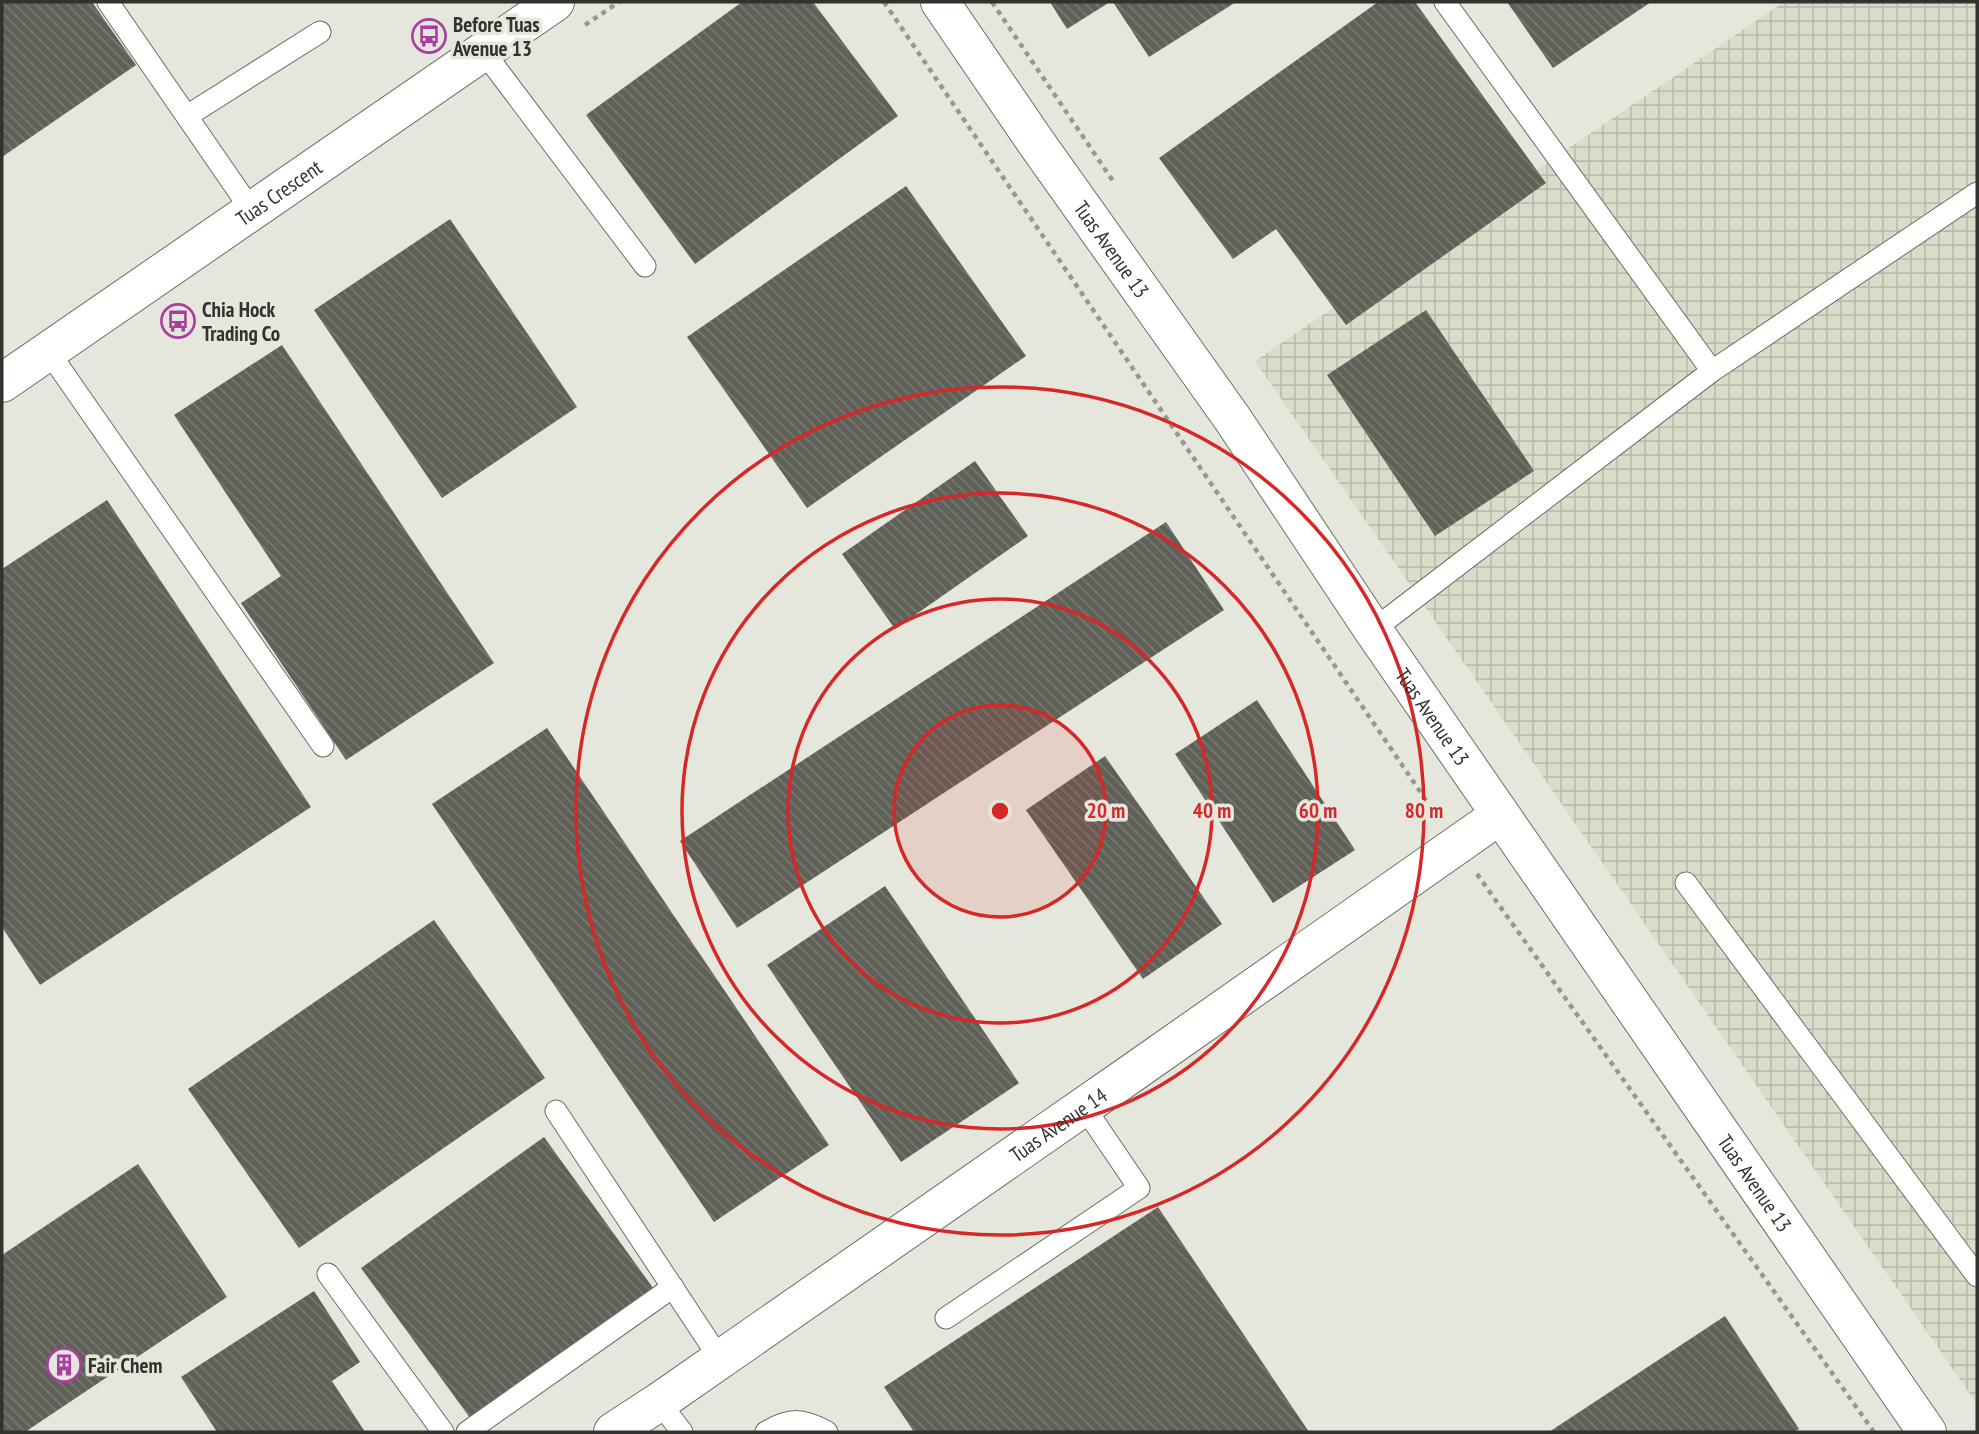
<svg xmlns="http://www.w3.org/2000/svg" width="1979" height="1434" font-family="'PT Sans Narrow',sans-serif">
	<style>
		.industrial { fill: url(#industrial-grid) }
		.building { fill: url(#building-back-hatch) }
		.lines { fill: none; stroke-linecap: round; stroke-linejoin: round }
		.lane-casing { stroke: #6d6d64; stroke-width: 23 }
		.street-casing { stroke: #6d6d64; stroke-width: 40 }
		.secondary-casing { stroke: #6d6d64; stroke-width: 40 }
		.path { stroke: #979890; stroke-width: 4.5; stroke-dasharray: 5 5; stroke-linecap: butt }
		.lane { stroke: #fff; stroke-width: 21 }
		.street { stroke: #fff; stroke-width: 38 }
		.secondary { stroke: #fff; stroke-width: 38 }
		.ring { fill: none; stroke: #d62828; stroke-width: 3.5 }
		.labels { text-anchor: middle; dominant-baseline: central; stroke-width: 7; stroke-linejoin: round; paint-order: stroke }
		.poi-label { font-size: 21px; font-weight: bold; fill: #32322e; stroke: #e6e7dc; text-anchor: start }
		.street-label { font-size: 21px; fill: #32322e; stroke: #e6e7dc }
		.centre { fill: #d62828; stroke: #e6e7dc; stroke-width: 3.5 }
		.ring-label { font-size: 21px; text-anchor: middle; font-weight: bold; fill: #d62828; stroke: #e6e7dc; stroke-width: 7; stroke-linejoin: round; paint-order: stroke }
	</style>
	<defs>
		<pattern id="industrial-grid" width="8" height="8" patternUnits="userSpaceOnUse" patternTransform="scale(1.75)"><rect width="8" height="8" fill="#dadcca"/><path d="M0 4h8M4 0v8" fill="none" stroke="#bcbdae"/></pattern>
		<pattern id="building-back-hatch" width="6" height="6" patternUnits="userSpaceOnUse" patternTransform="scale(1.75)"><rect width="6" height="6" fill="#5f6057"/><path d="M-1 5l2 2M0 0l6 6M5-1l2 2" fill="none" stroke="#787871"/></pattern>
	</defs>
	<rect width="100%" height="100%" fill="#e6e7dc"/>
	<path class="industrial" d="M1784,2H1977V1404L1255,361Z"/>
	<g class="building">
		<path d="M2,2H92L136,65L2,157Z"/>
		<path d="M742,2H813L898,116L695,264L586,115Z"/>
		<path d="M1050,2H1110L1067,29Z"/>
		<path d="M1113,2H1236L1149,57Z"/>
		<path d="M1378,2H1415L1546,183L1346,325L1276,229L1233,259L1159,158Z"/>
		<path d="M1507,2H1651L1553,68Z"/>
		<path d="M906,186L1026,356L807,508L687,337Z"/>
		<path d="M450,219L577,407L442,498L314,310Z"/>
		<path d="M1426,310L1534,471L1435,536L1327,375Z"/>
		<path d="M282,345L494,663L346,760L241,603L281,576L174,415Z"/>
		<path d="M975,461L1028,536L895,629L842,554Z"/>
		<path d="M107,500L311,807L40,985L2,927V569Z"/>
		<path d="M1166,522L1224,610L737,928L680,841Z"/>
		<path d="M1257,700L1355,850L1273,903L1175,754Z"/>
		<path d="M547,728L829,1145L714,1222L432,804Z"/>
		<path d="M1105,756L1222,924L1143,979L1026,810Z"/>
		<path d="M885,886L1019,1083L901,1162L767,965Z"/>
		<path d="M434,920L545,1078L299,1248L188,1089Z"/>
		<path d="M544,1137L656,1292L473,1422L361,1268Z"/>
		<path d="M138,1164L227,1297L25,1432H2V1255Z"/>
		<path d="M1158,1207L1309,1432H914L884,1387Z"/>
		<path d="M314,1291L360,1362L332,1381L365,1432H217L181,1377Z"/>
		<path d="M1725,1316L1799,1429L1794,1432H1549Z"/>
	</g>
	<g class="lines">
		<g class="lane-casing">
			<g id="lane">
				<path d="M108,2L252,211"/>
				<path d="M1445,2L1712,371"/>
				<path d="M483,51L645,266"/>
				<path d="M187,116L320,32"/>
				<path d="M48,351L323,746"/>
				<path d="M1373,630L1712,371L1977,193"/>
				<path d="M1686,883L1977,1276"/>
				<path d="M556,1111L720,1359"/>
				<path d="M328,1274L443,1432"/>
				<path d="M946,1318L1139,1188L1084,1107"/>
				<path d="M659,1402L682,1432"/>
				<path d="M467,1432L673,1287"/>
				<path d="M766,1432C790,1418 802,1418 827,1432"/>
			</g>
		</g>
		<g class="street-casing">
			<g id="street">
				<path id="s1" d="M940,2L1035,141L1232,418L1373,630L1927,1432"/>
				<path id="s2" d="M613,1432L659,1402L1135,1071L1500,815"/>
			</g>
		</g>
		<g class="secondary-casing">
			<g id="secondary">
				<path id="s3" d="M2,383L555,2"/>
			</g>
		</g>
		<g class="path">
			<path d="M884,2L1436,815"/>
			<path d="M992,2L1115,184"/>
			<path d="M585,25L619,2"/>
			<path d="M1477,874L1874,1432"/>
		</g>
		<use href="#lane" class="lane"/>
		<use href="#street" class="street"/>
		<use href="#secondary" class="secondary"/>
	</g>
	<circle cx="1000" cy="811" r="106" fill="#d62828" fill-opacity=".12"/>
	<g class="ring">
		<circle cx="1000" cy="811" r="106"/>
		<circle cx="1000" cy="811" r="212"/>
		<circle cx="1000" cy="811" r="318"/>
		<circle cx="1000" cy="811" r="424"/>
	</g>
	<defs>
		<g id="bus-ring" transform="scale(1.75)"><circle r="9.5" fill="#e6e7dc" stroke="#a83e9f" stroke-width="1.5"/><path d="M-5-6H5V4H4V6H2V4H-2V6H-4V4H-5ZM-3.5-4V0h7V-4ZM-3.5 1.2v1.5H-2V1.2ZM2 1.2v1.5H3.5V1.2Z" fill="#a83e9f"/></g>
		<g id="building-ring" transform="scale(1.75)"><circle r="9.5" fill="#e6e7dc" stroke="#a83e9f" stroke-width="1.5"/><path d="M-4-6H4V6H1V3H-1V6H-4ZM-2.5-4.3h1.7v1.8h-1.7ZM.8-4.3h1.7v1.8H.8ZM-2.5-1h1.7V.8h-1.7ZM.8-1h1.7V.8H.8Z" fill="#a83e9f"/></g>
	</defs>
	<g fill-rule="evenodd">
		<use href="#bus-ring" x="429" y="36"/>
		<use href="#bus-ring" x="178" y="321"/>
		<use href="#building-ring" x="64" y="1365"/>
	</g>
	<g class="labels">
		<g class="poi-label">
			<text x="453" y="24">Before Tuas<tspan x="453" dy="24">Avenue 13</tspan></text>
			<text x="202" y="309">Chia Hock<tspan x="202" dy="24">Trading Co</tspan></text>
			<text x="88" y="1365">Fair Chem</text>
		</g>
		<g class="street-label">
			<text stroke="none"><textPath href="#s3" startOffset="336">Tuas Crescent</textPath></text>
			<text stroke="none"><textPath href="#s1" startOffset="301">Tuas Avenue 13</textPath></text>
			<text stroke="none"><textPath href="#s1" startOffset="868">Tuas Avenue 13</textPath></text>
			<text stroke="none"><textPath href="#s2" startOffset="541">Tuas Avenue 14</textPath></text>
			<text stroke="none"><textPath href="#s1" startOffset="1435">Tuas Avenue 13</textPath></text>
		</g>
	</g>
	<circle cx="1000" cy="811" r="10" class="centre"/>
	<g class="ring-label">
		<text x="1106" y="818">20 m</text>
		<text x="1212" y="818">40 m</text>
		<text x="1318" y="818">60 m</text>
		<text x="1424" y="818">80 m</text>
	</g>
	<rect width="1979" height="1434" fill="none" stroke="#32322e" stroke-width="7"/>
</svg>
